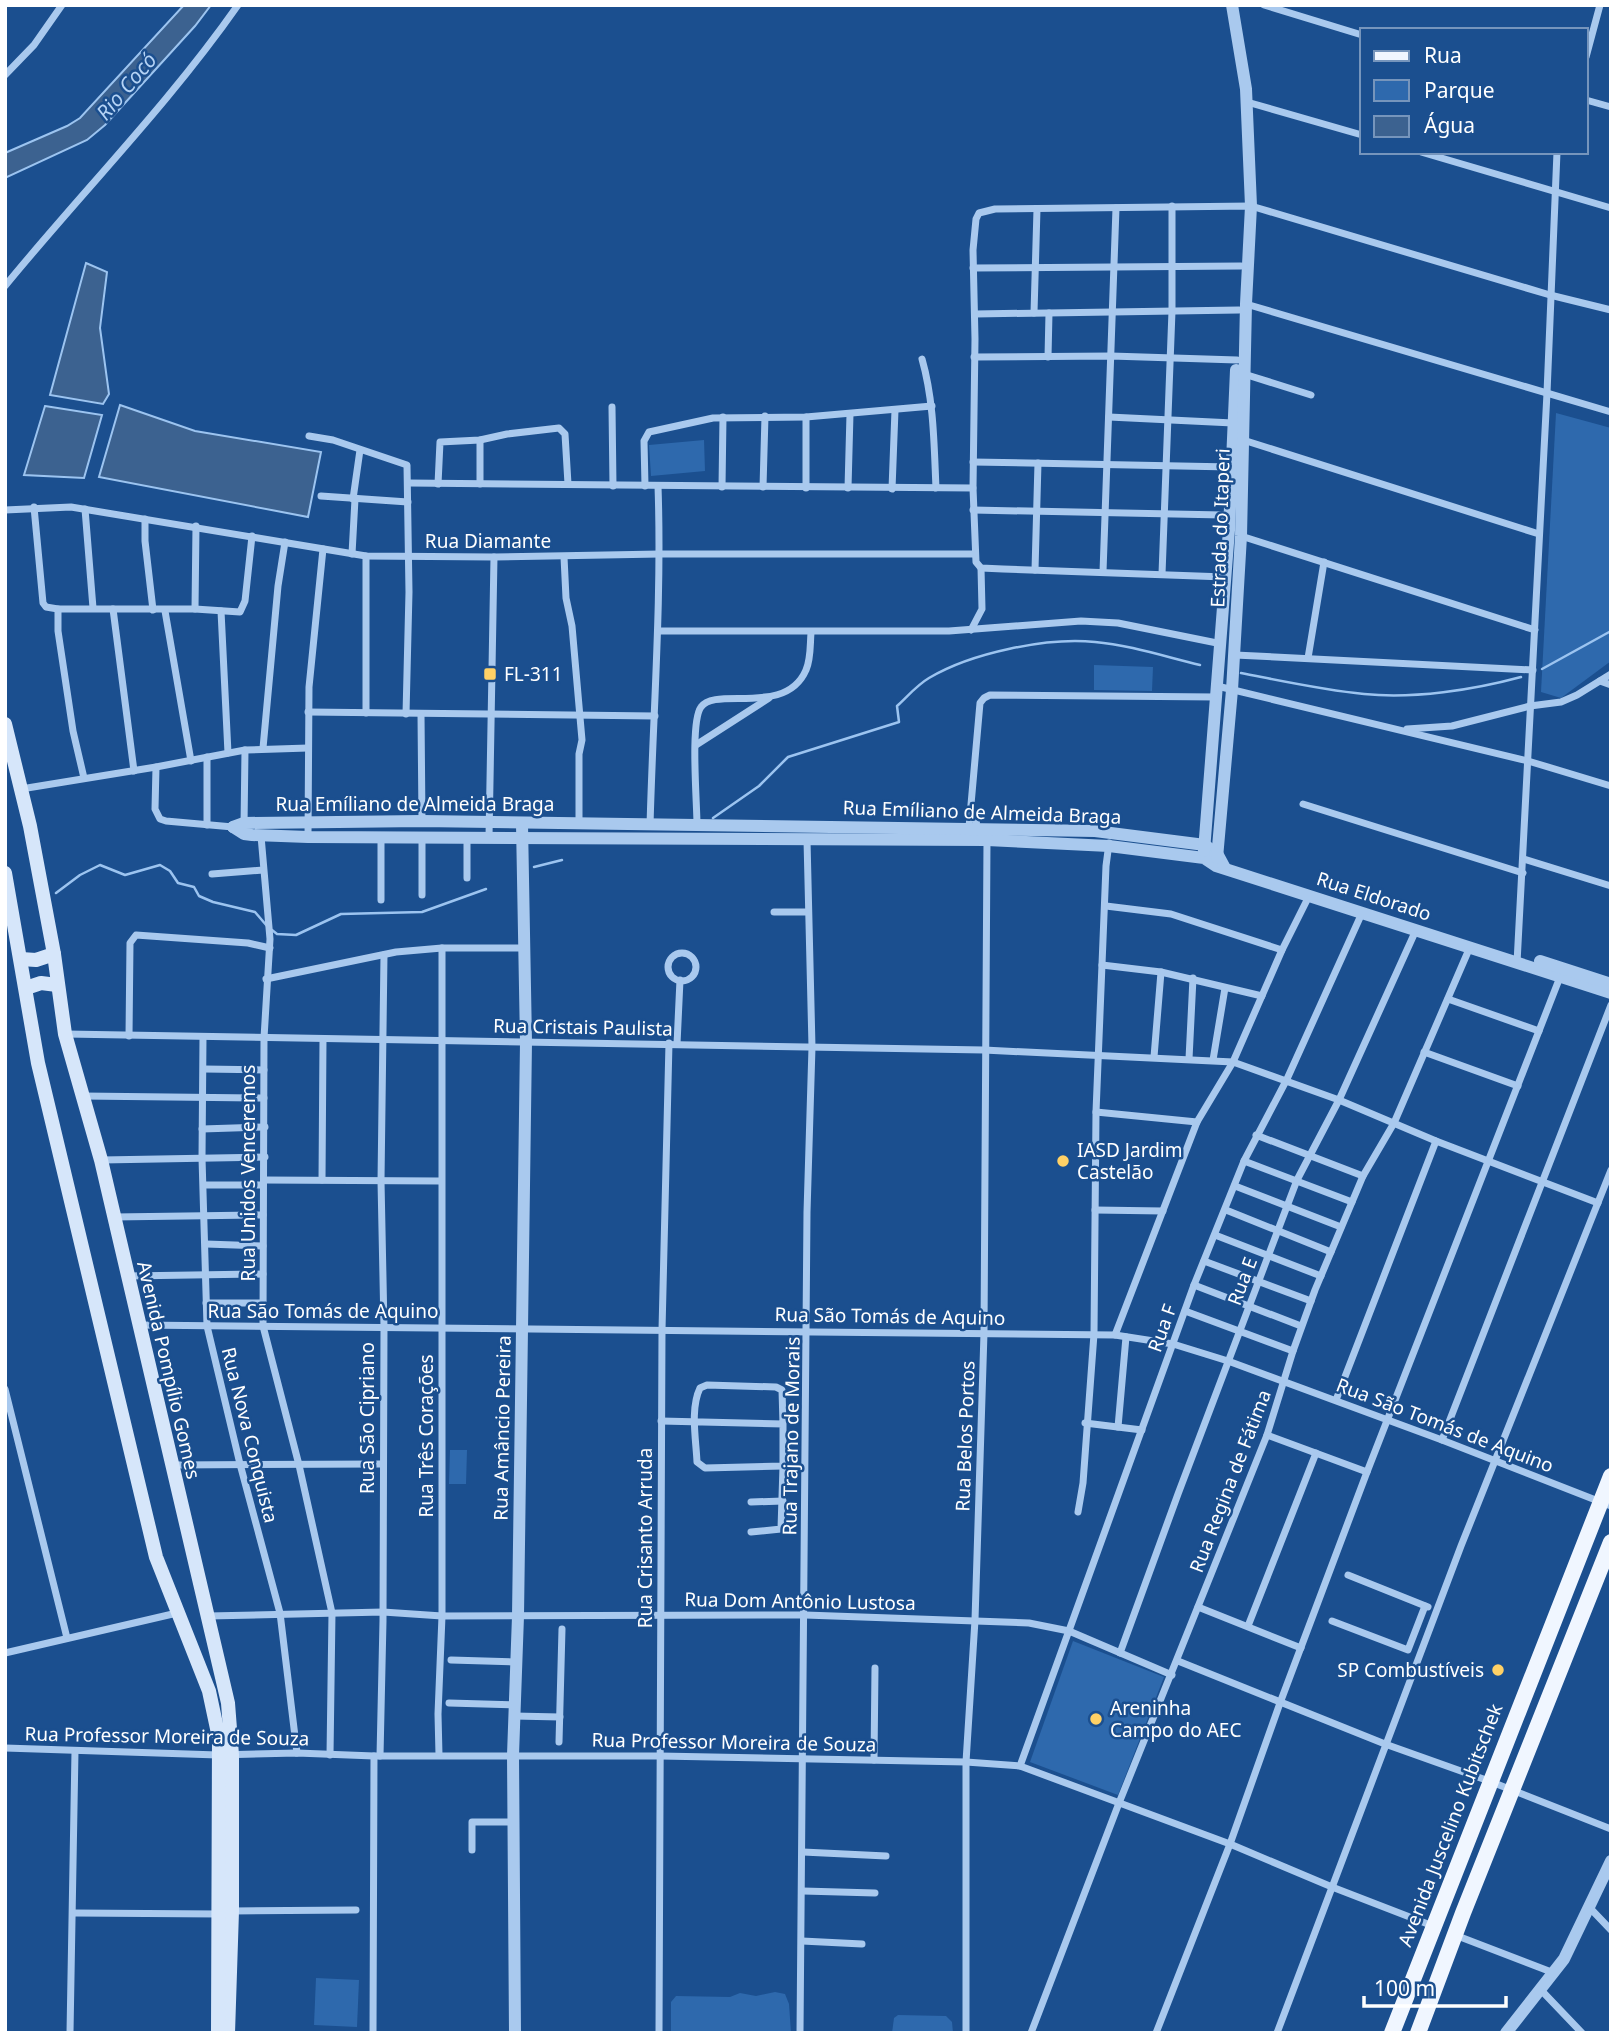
<svg xmlns="http://www.w3.org/2000/svg" width="1616" height="2038" font-family="'Noto Sans',sans-serif">
	<style>
		.green { fill: #2e69ad }
		.water { fill: #3c6290; stroke: #9cc4f0; stroke-width: 2 }
		.lines { fill: none; stroke-linecap: round; stroke-linejoin: round }
		.stream { stroke: #9cc4f0; stroke-width: 2.5 }
		.minor { stroke: #a9c9ee; stroke-width: 7 }
		.tertiary { stroke: #a9c9ee; stroke-width: 12 }
		.secondary { stroke: #d6e6fa; stroke-width: 14 }
		.primary { stroke: #f0f6ff; stroke-width: 16 }
		.poi-dot { fill: #ffd166; stroke: #1b4f8f; stroke-width: 2.5 }
		.labels { text-anchor: middle; dominant-baseline: central; stroke-width: 5; stroke-linejoin: round; paint-order: stroke }
		.street-label { font-size: 19px; fill: #fff; stroke: #1b4f8f }
		.poi-label { font-size: 19px; fill: #fff; stroke: #1b4f8f; text-anchor: start }
		.water-label { font-size: 21px; font-style: italic; fill: #b5d3f5; stroke: #1b4f8f }
	</style>
	<rect width="100%" height="100%" fill="#1b4f8f"/>
	<g class="green">
		<path d="M1556,413L1611,428V661L1561,698L1541,692Z"/>
		<path d="M704,440L705,471L651,476L649,445Z"/>
		<path d="M1094,665L1153,667L1152,691L1094,690Z"/>
		<path d="M450,1450H467L466,1484H449Z"/>
		<path d="M1073,1641L1164,1677L1118,1795L1030,1762Z"/>
		<path d="M316,1978L359,1980L357,2027L314,2025Z"/>
		<path d="M775,1992L785,1994L789,2004L791,2033H676L671,2031V2002L676,1996L730,1997L740,1993L756,1996Z"/>
		<path d="M898,2015L946,2016L952,2022L953,2033H892L894,2018Z"/>
	</g>
	<g class="water">
		<path d="M184,5H211L195,26L105,125L87,140L5,178V153L67,126L80,118Z"/>
		<path d="M86,263L107,272L100,328L109,394L103,404L50,395Z"/>
		<path d="M120,405L195,431L321,452L308,517L99,477Z"/>
		<path d="M45,406L102,415L84,478L24,475Z"/>
	</g>
	<g class="lines">
		<g class="stream">
			<path d="M1542,669L1611,631"/>
			<path d="M1241,673C1282,681 1323,690 1364,694C1414,699 1473,690 1521,677"/>
			<path d="M713,818L759,786L788,757L899,722L897,706C907,697 917,685 929,678C971,653 1047,637 1095,642C1130,645 1166,657 1200,665"/>
			<path d="M534,867L562,860"/>
			<path d="M56,893L80,875L100,865L125,875L160,865L170,871L178,883L194,887L199,896L213,902L255,912L267,926"/>
			<path d="M272,930L277,934L296,935L341,914L422,912L486,889"/>
		</g>
		<g class="minor">
			<path d="M1264,5L1362,35"/>
			<path d="M1586,57L1600,5"/>
			<path d="M5,75L34,45L62,5"/>
			<path d="M1586,100L1611,107"/>
			<path d="M1247,102L1362,135"/>
			<path d="M1421,152L1611,208"/>
			<path d="M973,268L1241,266"/>
			<path d="M5,286C82,192 168,105 238,5"/>
			<path d="M1246,304L1611,412"/>
			<path d="M1034,313L1037,209"/>
			<path d="M975,314L1239,310"/>
			<path d="M974,357L1111,356L1237,360"/>
			<path d="M1048,357L1049,313"/>
			<path d="M922,359C934,401 934,445 936,488"/>
			<path d="M1244,374L1311,395"/>
			<path d="M612,407L613,486"/>
			<path d="M1109,417L1233,423"/>
			<path d="M309,436L333,440L407,465L409,592L406,714"/>
			<path d="M1240,439L1539,534"/>
			<path d="M973,462L1231,467"/>
			<path d="M409,483L973,488"/>
			<path d="M438,484L440,442L480,440L507,434L559,428L565,434L568,484"/>
			<path d="M480,484V440"/>
			<path d="M645,486L644,441L649,432L713,418L806,417L932,406"/>
			<path d="M722,487L723,417"/>
			<path d="M763,487L765,416"/>
			<path d="M806,488V417"/>
			<path d="M848,488L850,414"/>
			<path d="M892,489L895,410"/>
			<path d="M321,496L408,502"/>
			<path d="M353,499L360,450"/>
			<path d="M34,507L43,603L46,607L58,609H195L240,612L245,601L252,536"/>
			<path d="M85,509L93,608"/>
			<path d="M5,510L71,507L366,556L494,557L660,554H974"/>
			<path d="M973,510L1223,515"/>
			<path d="M145,519V541L153,610"/>
			<path d="M1241,536L1535,630"/>
			<path d="M352,554L355,499"/>
			<path d="M564,557L566,598L572,626L582,740L579,754V824"/>
			<path d="M1035,570L1038,463"/>
			<path d="M1103,572L1116,208"/>
			<path d="M1162,574L1172,311V206"/>
			<path d="M1225,577L1003,569L981,568L976,562L973,488L975,339L973,250L976,219L979,213L995,209L1251,206L1550,295L1611,310"/>
			<path d="M58,609V631L73,731L84,778"/>
			<path d="M113,609L134,771"/>
			<path d="M195,609L196,526"/>
			<path d="M165,611L191,761"/>
			<path d="M221,611L228,753"/>
			<path d="M971,630L982,609L981,568"/>
			<path d="M659,631H949L1081,621L1118,623L1217,643L1220,642"/>
			<path d="M1235,655L1533,670"/>
			<path d="M1308,658L1324,562"/>
			<path d="M1600,681L1611,685"/>
			<path d="M1217,686L1528,761L1611,786"/>
			<path d="M308,712L655,716"/>
			<path d="M366,713V556"/>
			<path d="M421,714L422,821"/>
			<path d="M1407,729L1452,726L1530,706L1561,702L1577,695L1611,674"/>
			<path d="M696,745L769,698"/>
			<path d="M263,748L278,586L285,542"/>
			<path d="M207,757V825"/>
			<path d="M156,767L155,809L160,819L166,821L233,827"/>
			<path d="M21,789L156,767L245,750L308,748"/>
			<path d="M1303,804L1523,873"/>
			<path d="M697,825C697,802 690,722 701,707C715,686 786,717 806,670C811,659 810,644 811,633"/>
			<path d="M244,826L245,750"/>
			<path d="M650,826C653,713 662,600 658,486"/>
			<path d="M969,827L980,703L984,698L990,695L1216,697"/>
			<path d="M976,828L977,814"/>
			<path d="M261,836L270,939L264,1038L263,1326L299,1465L332,1613L330,1755"/>
			<path d="M308,837L309,687L323,549"/>
			<path d="M381,837V900"/>
			<path d="M422,837V895"/>
			<path d="M489,837L494,557"/>
			<path d="M1524,859L1611,886"/>
			<path d="M212,874L263,870"/>
			<path d="M467,878V837"/>
			<path d="M1106,906L1171,914L1282,950"/>
			<path d="M774,912H808"/>
			<circle cx="682" cy="967" r="14"/>
			<path d="M1517,963L1547,393L1557,152"/>
			<path d="M1102,965L1161,972L1262,996"/>
			<path d="M266,979L396,952L442,948H525"/>
			<path d="M1448,999L1539,1031"/>
			<path d="M66,1034L984,1050L1233,1062L1339,1100L1436,1141L1598,1203"/>
			<path d="M129,1036L130,943L136,935L248,943L270,948"/>
			<path d="M203,1037L202,1158L207,1326L240,1464L280,1613L297,1753"/>
			<path d="M677,1044L680,980"/>
			<path d="M1424,1052L1518,1086"/>
			<path d="M1154,1057L1161,972"/>
			<path d="M1189,1059L1193,978"/>
			<path d="M1213,1060L1225,988"/>
			<path d="M204,1069L264,1070"/>
			<path d="M83,1096L264,1098"/>
			<path d="M1096,1112L1197,1122"/>
			<path d="M202,1129L265,1127"/>
			<path d="M1256,1135L1363,1176"/>
			<path d="M102,1160L265,1157"/>
			<path d="M1244,1161L1352,1202"/>
			<path d="M264,1180L440,1181"/>
			<path d="M322,1180L323,1039"/>
			<path d="M204,1185H263"/>
			<path d="M1235,1186L1341,1227"/>
			<path d="M1095,1210L1163,1211"/>
			<path d="M1226,1210L1331,1252"/>
			<path d="M114,1217L263,1215"/>
			<path d="M1215,1235L1321,1276"/>
			<path d="M206,1244L263,1246"/>
			<path d="M1204,1261L1311,1301"/>
			<path d="M128,1276L263,1274"/>
			<path d="M1194,1285L1301,1326"/>
			<path d="M206,1303H263"/>
			<path d="M1185,1311L1293,1351"/>
			<path d="M139,1325L1115,1335L1173,1344L1228,1361L1442,1440L1611,1506"/>
			<path d="M1115,1335L1197,1122L1233,1062L1282,950L1309,896"/>
			<path d="M5,1389L67,1638"/>
			<path d="M1336,1400L1436,1141"/>
			<path d="M661,1421L783,1424V1466L705,1468L697,1462C696,1439 690,1409 700,1388L707,1385L776,1387L782,1390L783,1424"/>
			<path d="M1085,1423L1142,1430"/>
			<path d="M1118,1427L1126,1337"/>
			<path d="M1267,1435L1367,1472"/>
			<path d="M1442,1440L1611,1005"/>
			<path d="M172,1465L382,1464"/>
			<path d="M751,1502L783,1501"/>
			<path d="M1078,1512L1083,1483L1094,1334L1096,1112L1106,866L1109,843"/>
			<path d="M751,1532L781,1529L783,1466"/>
			<path d="M1348,1575L1428,1607"/>
			<path d="M1198,1607L1301,1648"/>
			<path d="M208,1616L383,1612L442,1616L805,1615L1029,1623L1069,1631L1172,1675"/>
			<path d="M1332,1621L1408,1650L1425,1606"/>
			<path d="M1248,1626L1316,1453"/>
			<path d="M5,1653L177,1613"/>
			<path d="M1120,1653L1178,1494L1297,1180L1339,1100L1416,930"/>
			<path d="M451,1660L516,1662"/>
			<path d="M1178,1661L1385,1744L1489,1781L1611,1829"/>
			<path d="M449,1703L515,1705"/>
			<path d="M514,1716L560,1717"/>
			<path d="M559,1742L562,1629"/>
			<path d="M5,1748L218,1755L297,1753L374,1756H660L966,1762L1020,1766L1230,1844L1332,1887L1433,1926"/>
			<path d="M439,1755L438,1714L442,1616V948"/>
			<path d="M380,1756L383,1621L384,1327L381,1181L384,955"/>
			<path d="M874,1760L875,1668"/>
			<path d="M1020,1766L1194,1285L1244,1161L1287,1079L1362,913"/>
			<path d="M472,1850V1822H513"/>
			<path d="M803,1852L886,1856"/>
			<path d="M803,1891L875,1893"/>
			<path d="M1589,1907L1611,1930"/>
			<path d="M232,1911L356,1910"/>
			<path d="M74,1913L219,1914"/>
			<path d="M1455,1935L1554,1973"/>
			<path d="M802,1941L862,1944"/>
			<path d="M1541,1990L1582,2033"/>
			<path d="M70,2033L75,1751"/>
			<path d="M373,2033L374,1756"/>
			<path d="M659,2033L662,1330L669,1043"/>
			<path d="M800,2033L807,1212L812,1047L807,840"/>
			<path d="M966,2033V1762L975,1620L984,1333L987,840"/>
			<path d="M1031,2033L1119,1803L1267,1435L1293,1351L1315,1290L1363,1176L1394,1123L1470,947"/>
			<path d="M1156,2033L1230,1844L1280,1703L1367,1472L1560,977"/>
			<path d="M1277,2033L1461,1546L1611,1170"/>
		</g>
		<g class="tertiary">
			<path d="M233,827L244,834L252,835L308,837L987,840L1109,846L1204,858L1216,866L1611,993"/>
			<path d="M233,827L244,823L422,821L1095,831L1205,845L1218,855L1225,868"/>
			<path d="M1204,851L1229,530L1236,370"/>
			<path d="M1217,858L1232,690L1241,536L1246,304L1251,206L1246,89L1232,5"/>
			<path d="M1540,961L1611,984"/>
			<path d="M515,2033L513,1755L518,1616L526,1042L522,824"/>
			<path d="M1506,2033L1564,1959L1611,1861"/>
		</g>
		<g class="secondary">
			<path d="M5,724L30,826L54,954L65,1034L101,1160L228,1703L232,1755V1911L228,2033"/>
			<path d="M5,873L38,1063L156,1557L209,1691L219,1738L218,2033"/>
			<path d="M21,959L36,960L54,954"/>
			<path d="M26,988L41,983L57,985"/>
		</g>
		<g class="primary">
			<path d="M1392,2033L1611,1476"/>
			<path d="M1418,2033L1463,1913L1611,1542"/>
		</g>
	</g>
	<g class="poi-dot">
		<rect x="483" y="667" width="14" height="14" rx="3.5"/>
		<circle cx="1063" cy="1161" r="7"/>
		<circle cx="1498" cy="1670" r="7"/>
		<circle cx="1096" cy="1719" r="7"/>
	</g>
	<g class="labels">
		<g class="street-label">
			<text transform="translate(1220 528) rotate(-88)">Estrada do Itaperi</text>
			<text x="488" y="541">Rua Diamante</text>
			<text x="415" y="804">Rua Emíliano de Almeida Braga</text>
			<text transform="translate(982 812) rotate(2)">Rua Emíliano de Almeida Braga</text>
			<text transform="translate(1374 896) rotate(18)">Rua Eldorado</text>
			<text transform="translate(583 1027) rotate(1)">Rua Cristais Paulista</text>
			<text transform="translate(248 1173) rotate(-90)">Rua Unidos Venceremos</text>
			<text transform="translate(1242 1281) rotate(-69)">Rua E</text>
			<text x="323" y="1311">Rua São Tomás de Aquino</text>
			<text transform="translate(890 1316) rotate(1)">Rua São Tomás de Aquino</text>
			<text transform="translate(1162 1328) rotate(-70)">Rua F</text>
			<text transform="translate(169 1370) rotate(77)">Avenida Pompílio Gomes</text>
			<text transform="translate(367 1418) rotate(-90)">Rua São Cipriano</text>
			<text transform="translate(1445 1425) rotate(21)">Rua São Tomás de Aquino</text>
			<text transform="translate(502 1428) rotate(-89)">Rua Amâncio Pereira</text>
			<text transform="translate(250 1435) rotate(76)">Rua Nova Conquista</text>
			<text transform="translate(426 1436) rotate(-90)">Rua Três Corações</text>
			<text transform="translate(791 1436) rotate(-89)">Rua Trajano de Morais</text>
			<text transform="translate(965 1436) rotate(-88)">Rua Belos Portos</text>
			<text transform="translate(1230 1481) rotate(-69)">Rua Regina de Fátima</text>
			<text transform="translate(645 1538) rotate(-90)">Rua Crisanto Arruda</text>
			<text transform="translate(800 1601) rotate(1)">Rua Dom Antônio Lustosa</text>
			<text transform="translate(167 1736) rotate(1)">Rua Professor Moreira de Souza</text>
			<text transform="translate(734 1742) rotate(1)">Rua Professor Moreira de Souza</text>
			<text transform="translate(1450 1825) rotate(-69)">Avenida Juscelino Kubitschek</text>
		</g>
		<g class="poi-label">
			<text x="504" y="674">FL-311</text>
			<text x="1077" y="1150">IASD Jardim<tspan x="1077" dy="22">Castelão</tspan></text>
			<text x="1484" y="1670" text-anchor="end">SP Combustíveis</text>
			<text x="1110" y="1708">Areninha<tspan x="1110" dy="22">Campo do AEC</tspan></text>
		</g>
		<g class="water-label">
			<text transform="translate(126 86) rotate(-50)">Rio Cocó</text>
		</g>
	</g>
	<rect width="1616" height="2038" fill="none" stroke="#ffffff" stroke-width="14"/>
	<rect x="1360" y="28" width="228" height="126" fill="#1b4f8f" stroke="#7695bc" stroke-width="2"/>
	<rect x="1374" y="51" width="35" height="10" fill="#f0f6ff" stroke="#7695bc" stroke-width="2"/>
	<text x="1424" y="63" font-size="21" fill="#ffffff">Rua</text>
	<rect x="1374" y="80" width="35" height="21" fill="#2e69ad" stroke="#7695bc" stroke-width="2"/>
	<text x="1424" y="98" font-size="21" fill="#ffffff">Parque</text>
	<rect x="1374" y="116" width="35" height="21" fill="#3c6290" stroke="#7695bc" stroke-width="2"/>
	<text x="1424" y="133" font-size="21" fill="#ffffff">Água</text>
	<path d="M1364 1996v10h142v-10" fill="none" stroke="#ffffff" stroke-width="3.5"/>
	<text x="1374" y="1996" font-size="21" fill="#ffffff" stroke="#1b4f8f" stroke-width="5" paint-order="stroke">100 m</text>
</svg>
